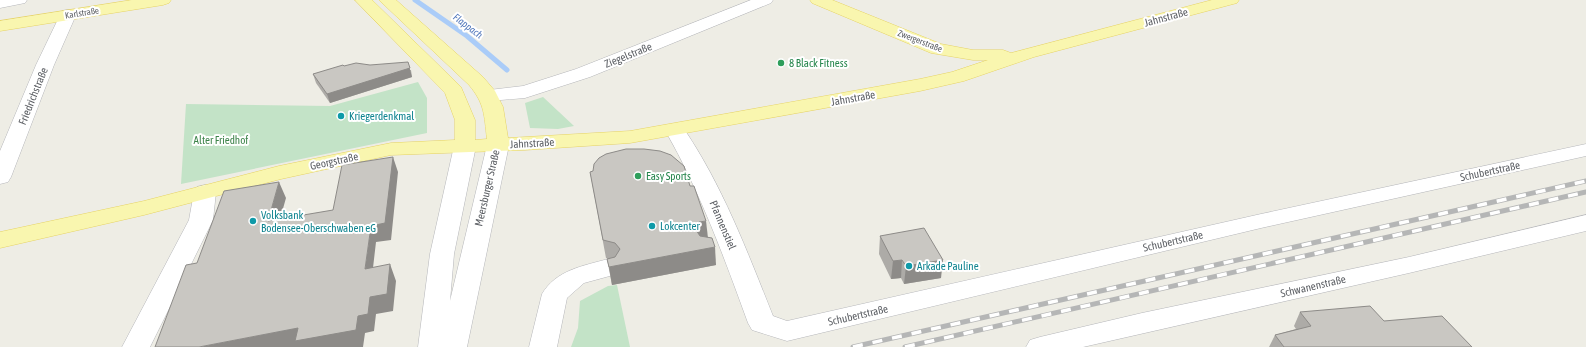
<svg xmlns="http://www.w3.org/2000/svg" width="1586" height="347" font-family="'Asap Condensed',sans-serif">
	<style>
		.green { fill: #c3e3c7 }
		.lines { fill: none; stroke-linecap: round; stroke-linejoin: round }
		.stream { stroke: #aaccf8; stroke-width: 5 }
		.minor-casing { stroke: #b5b6ba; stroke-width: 1 }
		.major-casing { stroke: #e6d365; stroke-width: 1 }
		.minor { fill: #fff; fill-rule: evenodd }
		.major { fill: #f9f6af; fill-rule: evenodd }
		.rail-casing { stroke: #b5b6b6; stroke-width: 5 }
		.rail { stroke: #fff; stroke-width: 3.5; stroke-dasharray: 10; stroke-linecap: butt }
		.wall { fill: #adaba7 }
		.shaded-wall { fill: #8d8b88 }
		.building { fill: #c9c7c2; stroke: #8d8b88 }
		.leisure-dot { fill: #2e9e5b; stroke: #fff; stroke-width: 1.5 }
		.culture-dot { fill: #0f9aa8; stroke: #fff; stroke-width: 1.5 }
		.labels { text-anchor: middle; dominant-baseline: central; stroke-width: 4; stroke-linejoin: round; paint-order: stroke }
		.far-street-label { font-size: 9px; fill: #5c5f64; stroke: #fff }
		.far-water-label { font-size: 10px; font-style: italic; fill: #4e75ba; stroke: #fff }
		.street-label { font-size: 11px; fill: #5c5f64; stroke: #fff }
		.leisure-label { font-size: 11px; fill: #27864d; stroke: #fff; text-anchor: start }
		.culture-label { font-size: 11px; fill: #0d838f; stroke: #fff; text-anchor: start }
		.park-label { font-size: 11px; fill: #3c8349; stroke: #fff }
	</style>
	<rect width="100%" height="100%" fill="#eeede5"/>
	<g class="green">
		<path d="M418,82L427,98V133L181,184L186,104L330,106Z"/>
		<path d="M543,97L574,126L558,129L530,128L525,103Z"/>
		<path d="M617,285L630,347H571L578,328L580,301L608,286Z"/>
	</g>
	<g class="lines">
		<path class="stream" d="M415,0L467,36L507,70"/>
		<g class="minor-casing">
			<g id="minor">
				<path d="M0,0H27L25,3L0,8Z"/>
				<path d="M751,0H773L771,3L590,77L525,98L488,101L481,99L478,95L481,91L523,86L576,69Z"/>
				<path d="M68,10L74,11L76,15L54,65L11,177L8,182L0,184V151L36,65L60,15L62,11Z"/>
				<path d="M675,124L682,126C722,184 747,251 773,316L787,321L1261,214L1586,144V156L1261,228L787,341L752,330L748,323C724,257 700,191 665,130L668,126Z"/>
				<path d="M498,139L505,141L509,145L467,347H418L430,254L454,146L458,142L465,140L472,142L476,146L454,254L450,301L487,145L491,141Z"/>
				<path d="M205,185L213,187L216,192L213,220L150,347H122L189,220L194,192L197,187Z"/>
				<path d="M1586,215V231L1409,273L1083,347H1026L1030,340L1040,337L1142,313L1409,257Z"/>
				<path d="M608,259L617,262L621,268L617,274L584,283L567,298L557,347H529L542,294C556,270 583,266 608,259Z"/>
			</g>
		</g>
		<g class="major-casing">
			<g id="major">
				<path d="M132,0H171L169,3L163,5L0,31V21Z"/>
				<path d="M355,0H372L461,87L475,120V140L487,139C484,115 485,104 469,85L379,0H396L483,77L495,91L503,107L508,138L630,131L920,79L952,72L988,60H973L931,53L812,3L810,0H832L941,44L973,50H1003L1011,53L1212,0H1239L1237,3L1034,57L964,81L920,91L630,143L525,150L391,155L281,179L144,215L0,248V232L144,201L279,166L391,143L455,140V120L445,93Z"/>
			</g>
		</g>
		<use href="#minor" class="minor"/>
		<use href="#major" class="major"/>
		<g class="rail-casing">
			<g id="rail">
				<path d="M853,347L1586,181"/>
				<path d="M905,347L1586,192"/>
			</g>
		</g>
		<use href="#rail" class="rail"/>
	</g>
	<g class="wall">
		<path d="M344,66L411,70L412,77L330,103L316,83L313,74Z"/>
		<path d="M590,172L707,237L716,265L612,285L607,259H609L606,258Z"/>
		<path d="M880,236L941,278L904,284L901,278L891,279L879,254Z"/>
		<path d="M1300,312L1384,321L1472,347H1269L1275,335L1296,329L1294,326Z"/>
	</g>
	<g class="shaded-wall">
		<path d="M408,62L412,77L330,103L327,94Z"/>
		<path d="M393,157L398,172L391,240L376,242L371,285L365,269L371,226Z"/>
		<path d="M279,182L286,198L275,237L268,221Z"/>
		<path d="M706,221L708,238L701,240L696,230L699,222Z"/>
		<path d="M715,247L716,265L612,285L609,267Z"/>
		<path d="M902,260L901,278L891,279L893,261Z"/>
		<path d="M943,260L941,278L904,284L906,266Z"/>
		<path d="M390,264L396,281L393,311L376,314L374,331L365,333L363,347H199L358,316Z"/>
	</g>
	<g class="building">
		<path d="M408,62L410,68L327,94L313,74L343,65L344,66L356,63L370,65Z"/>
		<path d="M626,149H644L660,151L671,155L684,166L690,186H694L706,221L699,222L696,230L700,236L712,238L715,247L609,267L607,259L615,257L620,249L615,243L603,240L590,172L593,171L594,164L599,158L606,154Z"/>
		<path d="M393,157L385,223L371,226L365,269L390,264L387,294L370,297L368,314L358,316L356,330L295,341L298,328L199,347H155L186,265L197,263L224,191L279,182L268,221L333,210L342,165Z"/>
		<path d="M924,228L943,260L906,266L902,260L893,261L880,236Z"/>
		<path d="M1370,306L1384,321L1442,316L1472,347H1284L1275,335L1311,326L1300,312Z"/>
	</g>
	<g class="leisure-dot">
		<circle cx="781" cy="63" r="4"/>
		<circle cx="638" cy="176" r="4"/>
	</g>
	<g class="culture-dot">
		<circle cx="341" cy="116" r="4"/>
		<circle cx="253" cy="221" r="4"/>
		<circle cx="652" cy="226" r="4"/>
		<circle cx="909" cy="266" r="4"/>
	</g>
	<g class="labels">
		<g class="far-street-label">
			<text transform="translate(82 13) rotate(-9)">Karlstraße</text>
			<text transform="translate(920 41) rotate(21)">Zwergerstraße</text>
		</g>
		<g class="far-water-label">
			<text transform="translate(468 26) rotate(37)">Flappach</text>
		</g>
		<g class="street-label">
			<text transform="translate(1166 17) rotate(-15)">Jahnstraße</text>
			<text transform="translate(628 55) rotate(-22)">Ziegelstraße</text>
			<text transform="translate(33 96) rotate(-68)">Friedrichstraße</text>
			<text transform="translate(853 98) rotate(-10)">Jahnstraße</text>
			<text transform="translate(532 143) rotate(-3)">Jahnstraße</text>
			<text transform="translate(334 161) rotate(-12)">Georgstraße</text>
			<text transform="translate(1490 171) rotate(-12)">Schubertstraße</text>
			<text transform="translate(487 188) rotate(-77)">Meersburger Straße</text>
			<text transform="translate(723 225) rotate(67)">Pfannenstiel</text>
			<text transform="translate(1173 241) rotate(-13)">Schubertstraße</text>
			<text transform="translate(1313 286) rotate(-13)">Schwanenstraße</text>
			<text transform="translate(858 315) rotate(-13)">Schubertstraße</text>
		</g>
		<g class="leisure-label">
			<text x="789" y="63">8 Black Fitness</text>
			<text x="646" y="176">Easy Sports</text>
		</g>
		<g class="culture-label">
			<text x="349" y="116">Kriegerdenkmal</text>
			<text x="261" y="215">Volksbank<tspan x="261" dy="13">Bodensee-Oberschwaben eG</tspan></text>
			<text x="660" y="226">Lokcenter</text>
			<text x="917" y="266">Arkade Pauline</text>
		</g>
		<g class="park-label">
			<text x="221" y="140">Alter Friedhof</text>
		</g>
	</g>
</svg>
